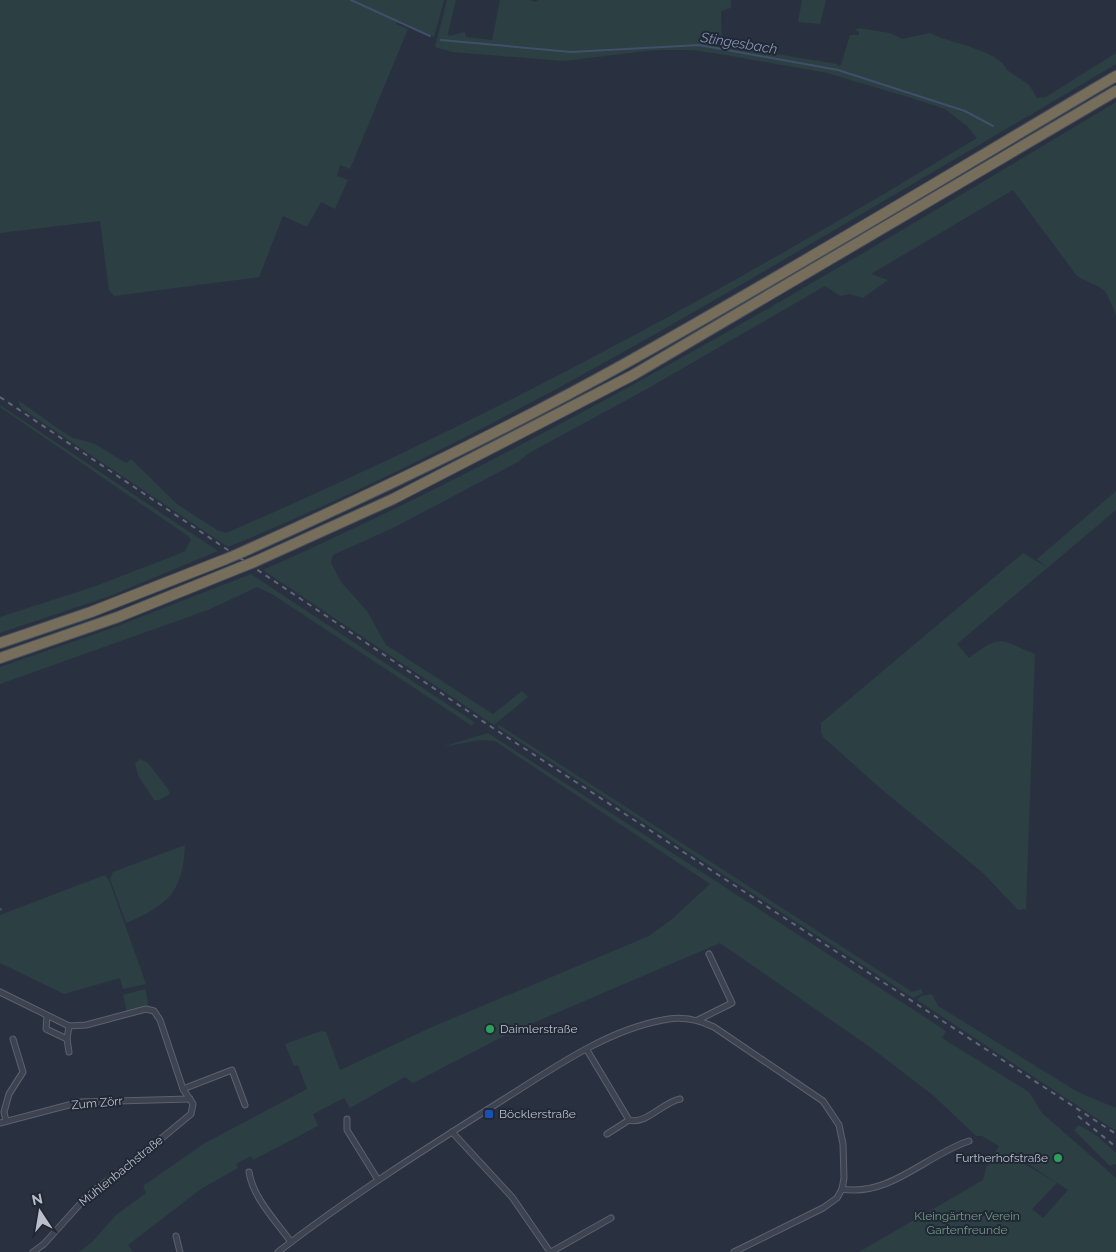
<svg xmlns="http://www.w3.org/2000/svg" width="1116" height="1252" font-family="Raleway,sans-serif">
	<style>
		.green { fill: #2c3f43; fill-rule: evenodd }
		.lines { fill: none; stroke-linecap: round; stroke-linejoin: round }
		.stream { stroke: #414f6a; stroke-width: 2 }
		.street-casing { stroke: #5b616e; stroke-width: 7 }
		.highway-casing { stroke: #474e5b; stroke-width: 12 }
		.street { stroke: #3d4351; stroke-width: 5 }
		.highway { stroke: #766e5a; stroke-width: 10 }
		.rail { stroke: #5f6777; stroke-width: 2; stroke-dasharray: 5 5; stroke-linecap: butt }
		.highway-bridge-casing { stroke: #474e5b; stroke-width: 12; stroke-linecap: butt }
		.highway-bridge { stroke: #766e5a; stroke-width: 10 }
		.leisure-dot { fill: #2e9e5b; stroke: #212836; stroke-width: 2 }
		.transit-dot { fill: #1a4fb4; stroke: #212836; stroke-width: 2 }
		.labels { text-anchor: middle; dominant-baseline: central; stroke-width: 4; stroke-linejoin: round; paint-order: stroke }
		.poi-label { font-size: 12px; fill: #babfcb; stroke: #212836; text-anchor: start }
		.street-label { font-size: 12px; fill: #babfcb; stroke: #212836 }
		.park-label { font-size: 12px; fill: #729a7f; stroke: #212836 }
		.water-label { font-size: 14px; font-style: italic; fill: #8392b0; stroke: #212836 }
	</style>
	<rect width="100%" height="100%" fill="#293141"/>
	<g class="green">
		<path d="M0,0H444L434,37L398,20L396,24L408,29L350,169L340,165L337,176L348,180L335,209L321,202L307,227L283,216L259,277L114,296L109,290L100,221L0,233Z"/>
		<path d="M447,0H456L448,33L449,36L465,32L466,37L492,40L500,0H530L536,2L538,0H731V8L721,11L722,45L837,64V66L841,65L850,35H859V32L855,30L859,28L890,33L902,39L930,33C948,43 1000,50 1007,70L1029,85L1037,98L1046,97L1116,53V64C988,140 859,216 730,291C568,385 402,476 228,547L21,408L18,400L60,430L73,438L95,444L126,463L131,459L177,504L217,530L226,533C487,421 736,285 977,138L968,127L945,109L908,97L827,73L726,55L692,50H655L564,61L452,52L435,47Z"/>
		<path d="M802,0H826L820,24L798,22Z"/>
		<path d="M1116,102V315C1103,281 1105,292 1077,276L1013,190L871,274L888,280L863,298L850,294L840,296L825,286L645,390L529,453L518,462L393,528L333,555L331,563L341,582L367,611L386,645L493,714L522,691L528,697L494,725L263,570C560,438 838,269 1116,102Z"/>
		<path d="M0,405L218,551L110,596L0,633V617L93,587L171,557L185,551L191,540L188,536L0,407Z"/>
		<path d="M1116,491V510L957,644L969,658C1002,634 998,639 1035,654L1026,909L1018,910L983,873L880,788L823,737L821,732V723L1023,553L1046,567L1037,559Z"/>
		<path d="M251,574L474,722L472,726L272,594L257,587L208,610L0,684V667L115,627Z"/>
		<path d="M499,725L912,992L921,989L923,993L913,998L497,727Z"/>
		<path d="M488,733L946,1031L942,1038L1029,1092L1042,1113L1116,1178V1252H859L983,1180L986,1168L999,1146L982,1136H976L934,1096L870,1047L720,943L512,1032L413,1083L405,1077L350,1108L344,1098L313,1114L318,1126L253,1160L251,1156L236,1164L238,1168L201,1189L128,1245L133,1252H79L92,1242L116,1215L146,1193L143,1186L205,1143L307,1089L298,1065L294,1066L285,1044L321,1031L326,1032L340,1070L432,1027L649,936L672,919L710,884L495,741L480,740L442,747ZM1022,1160L1068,1190L1043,1218L1032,1209L1057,1183L1021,1162Z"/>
		<path d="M140,759L148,763L168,789L170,794L159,800H154L138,775L135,763Z"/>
		<path d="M185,845C183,892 168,905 126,923L110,879L113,872Z"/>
		<path d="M105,875L109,880L146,984L123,989L120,978L64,994L0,963V915Z"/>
		<path d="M145,989L148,1001L147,1007L127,1012L123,995Z"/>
		<path d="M932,994L938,1006L1078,1092L1116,1108V1131L917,1000L921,996Z"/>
		<path d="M1079,1125L1097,1136L1116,1153V1164L1110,1166L1074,1130Z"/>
	</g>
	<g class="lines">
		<g class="stream">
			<path d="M351,0L430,36"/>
			<path d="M441,40L571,52L699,45L838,70L965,111L993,126"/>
			<path d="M0,910L1,909"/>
		</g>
		<g class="street-casing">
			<g id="street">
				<path d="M0,992L69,1026L86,1025L146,1009L154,1011L160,1020L183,1089L193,1104L191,1114L128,1166L89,1194L44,1244L33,1252"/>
				<path d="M47,1016L46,1029L67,1039"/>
				<path d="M698,1020L732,1003L709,954"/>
				<path d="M587,1050L629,1120C646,1125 663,1102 680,1099"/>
				<path d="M69,1052L67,1039L69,1026"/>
				<path d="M183,1089L232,1070L245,1105"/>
				<path d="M347,1119V1130L378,1180"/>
				<path d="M6,1121L4,1112L9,1094L23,1072L13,1039"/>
				<path d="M0,1123L80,1102L190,1099"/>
				<path d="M452,1132L512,1197L550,1252"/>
				<path d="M607,1134L629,1120"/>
				<path d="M249,1172C253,1198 276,1221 291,1242"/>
				<path d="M842,1189C890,1197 926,1155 969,1141"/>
				<path d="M176,1236L180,1252"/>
				<path d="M278,1252C349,1197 425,1149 501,1101C551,1070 604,1031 663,1020C681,1016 697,1019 714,1027L823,1101L839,1125L843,1144L844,1178L842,1189L837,1198L823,1208L734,1252"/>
				<path d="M551,1252L611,1218"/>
			</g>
		</g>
		<g class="highway-casing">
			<g id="highway">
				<path d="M238,554C370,495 500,433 626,363C791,271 953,172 1116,76"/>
				<path d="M254,562L393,499L633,375L1116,91"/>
				<path d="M0,643L91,612L226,559"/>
				<path d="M0,658L118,617L239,568"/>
			</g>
		</g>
		<use href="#street" class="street"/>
		<use href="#highway" class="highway"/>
		<g class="rail">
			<path d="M0,397L493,728L1116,1134"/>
			<path d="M1078,1116L1116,1147"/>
		</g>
		<g class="highway-bridge-casing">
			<g id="highway-bridge">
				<path d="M226,559L238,554"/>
				<path d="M239,568L254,562"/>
			</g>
		</g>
		<use href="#highway-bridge" class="highway-bridge"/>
	</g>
	<g class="leisure-dot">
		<circle cx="490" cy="1029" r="5"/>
		<circle cx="1058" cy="1158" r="5"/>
	</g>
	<rect class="transit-dot" x="484" y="1109" width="10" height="10" rx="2.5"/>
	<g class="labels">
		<g class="poi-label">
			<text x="500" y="1029">Daimlerstraße</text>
			<text x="499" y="1114">Böcklerstraße</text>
			<text x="1048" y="1158" text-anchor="end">Furtherhofstraße</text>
		</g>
		<g class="street-label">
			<text transform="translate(97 1103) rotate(-5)">Zum Zörr</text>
			<text transform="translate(121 1171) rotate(-39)">Mühlenbachstraße</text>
		</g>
		<g class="park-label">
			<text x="967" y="1216">Kleingärtner Verein<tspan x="967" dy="14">Gartenfreunde</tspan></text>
		</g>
		<g class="water-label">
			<text transform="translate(739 43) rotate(9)">Stingesbach</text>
		</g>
	</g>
	<g transform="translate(40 1212) rotate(348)" stroke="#212836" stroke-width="4" paint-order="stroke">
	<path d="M0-4L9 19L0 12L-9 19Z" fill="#babfcb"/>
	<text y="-8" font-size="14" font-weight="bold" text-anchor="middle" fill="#babfcb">N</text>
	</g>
</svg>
